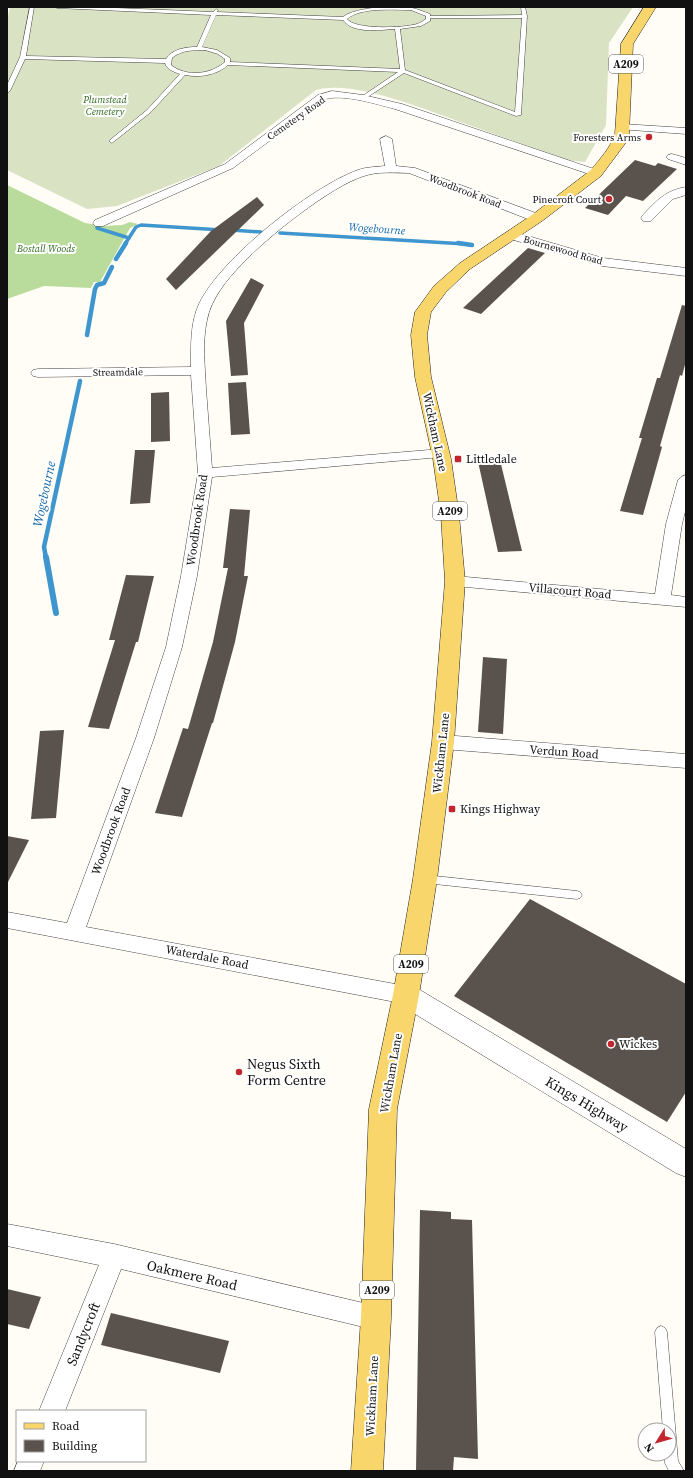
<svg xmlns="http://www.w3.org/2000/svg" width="693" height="1478" font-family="'Source Serif 4',serif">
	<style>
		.forest { fill: #b9dc9c }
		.cemetery { fill: #d9e3c4 }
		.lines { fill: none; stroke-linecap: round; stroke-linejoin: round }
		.stream-far2 { stroke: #3f96cf; stroke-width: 3.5 }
		.stream-far1 { stroke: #3f96cf; stroke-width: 4.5 }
		.stream { stroke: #3f96cf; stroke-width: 6 }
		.building { fill: #5a524d }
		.service-casing { stroke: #444; stroke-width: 1 }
		.minor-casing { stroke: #444; stroke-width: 1 }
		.tertiary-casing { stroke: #444; stroke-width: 1 }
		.primary-casing { stroke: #222; stroke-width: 1 }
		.service { fill: #fff; fill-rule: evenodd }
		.minor { fill: #fff; fill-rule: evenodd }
		.tertiary { fill: #fff; fill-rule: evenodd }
		.primary { fill: #f9d66b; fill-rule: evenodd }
		.poi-dot { fill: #c4262e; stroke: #fff; stroke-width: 1.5 }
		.labels { text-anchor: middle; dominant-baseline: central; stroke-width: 4; stroke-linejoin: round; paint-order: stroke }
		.far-park-label { font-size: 10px; font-style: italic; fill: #2f6b1f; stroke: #fff }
		.far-street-label { font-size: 10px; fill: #111; stroke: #fff }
		.far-poi-label { font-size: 10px; fill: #111; stroke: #fff; text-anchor: end }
		.shield { fill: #fff; stroke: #585858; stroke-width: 1 }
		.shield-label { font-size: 11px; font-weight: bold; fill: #111 }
		.far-water-label { font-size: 11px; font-style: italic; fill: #1768a6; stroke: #fff }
		.street-label { font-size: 12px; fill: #111; stroke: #fff }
		.poi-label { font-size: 12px; fill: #111; stroke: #fff; text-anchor: start }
		.water-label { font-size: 13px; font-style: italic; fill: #1768a6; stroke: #fff }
		.near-poi-label { font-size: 14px; fill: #111; stroke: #fff; text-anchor: start }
		.near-street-label { font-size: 14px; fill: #111; stroke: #fff }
	</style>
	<rect width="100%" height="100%" fill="#fffdf5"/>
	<path class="forest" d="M7,185L85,223L105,226L122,225L130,222L138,224L130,228L100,282H94L91,288L44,286L7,299Z"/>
	<path class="cemetery" d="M10,7H633L609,43L606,125L585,162L566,160C533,148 500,136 466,124C429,111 354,79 316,90L219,166L117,206L87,209L7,170V21Z"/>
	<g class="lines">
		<g class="stream-far2">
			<path d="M97,228L129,238"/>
			<path d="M231,230L261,232"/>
			<path d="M280,233L466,244"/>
			<path d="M125,244L136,227L141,225L222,230"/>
		</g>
		<g class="stream-far1">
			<path d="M458,243L472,245"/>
			<path d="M116,259L126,243"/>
			<path d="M87,335L95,289L97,285L104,283L112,267"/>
			<path d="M46,558L44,547L80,381"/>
		</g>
		<path class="stream" d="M46,557L56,613"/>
	</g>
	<g class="building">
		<path d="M635,160L655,166L658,163L677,169L643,201L626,196L608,215L585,208Z"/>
		<path d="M257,197L264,205L176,290L166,279L211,231Z"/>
		<path d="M528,248L545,253L481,314L463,308Z"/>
		<path d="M251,278L264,285L244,323L248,375L231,376L226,321Z"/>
		<path d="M682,305L686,306V361L682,376L680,375L660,446L662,447L643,515L620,511L642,438H639L657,378H660Z"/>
		<path d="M246,382L250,434L231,435L228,383Z"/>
		<path d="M169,392L170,441L151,442V393Z"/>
		<path d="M135,450H155L150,503L130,504Z"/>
		<path d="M499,456L522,551L498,552L477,457Z"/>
		<path d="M230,509L250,510L244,576H248L235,642L213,723H212L182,817L155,813L183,728L188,729L213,642L228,568H223Z"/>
		<path d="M126,575L154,576L138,642H136L109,729L88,727L115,640H109Z"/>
		<path d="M483,657L507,659L503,734L478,732Z"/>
		<path d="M64,730L56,818L31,819L40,731Z"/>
		<path d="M7,836L29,840L7,884Z"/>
		<path d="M530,899L686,984V1092L667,1122L454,996Z"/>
		<path d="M420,1210L451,1212V1219L472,1220L478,1459L454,1457L453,1471H416Z"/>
		<path d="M7,1289L41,1297L29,1329L7,1324Z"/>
		<path d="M111,1313L229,1341L220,1373L101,1345Z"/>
	</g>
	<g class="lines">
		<g class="service-casing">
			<g id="service">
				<path d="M30,7H34L26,56L166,59C172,49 186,47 197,47L211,15L57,8L55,7H92L213,12L216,9L218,10L217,12L343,17C355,7 397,5 412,8C418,9 424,12 430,14V16L522,15L521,7H525L527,16L521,115L516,116L404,73L363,100L361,99V97L398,72L228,65C217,75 200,78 185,75L151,112L112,143L109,141L110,140L147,110L180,74C174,72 166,69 165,63L25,59L10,91L7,93V85L20,57ZM411,10L426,16V19C423,21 420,23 417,24C404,28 355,30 347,19C360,7 394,10 411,10ZM216,15L343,20C353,34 379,30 395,29L400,69L230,62V58L217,50L202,47ZM430,18H522L515,112L405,70L400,29L421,26L430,21ZM205,50L218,54L225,59V62C210,75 186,77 171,65L172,58C181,50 194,50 205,50Z"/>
				<path d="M425,875L577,891L580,892L582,895L580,898L577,899L425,883L422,882L420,879L422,876Z"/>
				<path d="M661,1326L665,1328L667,1332L678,1461L684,1471H669L665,1463V1454H669V1430H663L655,1332L657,1328Z"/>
			</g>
		</g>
		<g class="minor-casing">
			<g id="minor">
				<path d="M332,91L363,95L402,104L600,171L602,173L600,175H592L395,109C376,104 344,94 326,99L233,168L103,226H95L93,223L95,220L225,164L318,95Z"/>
				<path d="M622,124L686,128V134L618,129L616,127L618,125Z"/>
				<path d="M386,136L392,139L396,166L415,168L541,215L543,218L541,221H533L409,173C395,173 378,171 364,176C331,186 266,238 242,264C227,279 211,299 207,320C202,342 205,367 206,389C208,415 210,442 212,468L441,449L446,450L448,453L446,456L441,457L212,477L197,576L182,647L154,738L86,927L406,986L413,989L416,995L413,1001L406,1004L7,928V912L67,923L136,738L166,647L181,576L198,473L191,375L38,377L33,376L31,373L33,370L38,369L191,367C191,346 190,323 199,304C220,259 311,187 358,170C366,167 376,167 385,166L380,139Z"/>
				<path d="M672,154L686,158V165L668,159L666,157L668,155Z"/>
				<path d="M686,187V195L673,199L651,221H643L641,218L643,215C656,201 666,190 686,187Z"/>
				<path d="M511,231L603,258L686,268V276L602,266L507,238L505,235L507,232Z"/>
				<path d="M686,475V508L682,524L671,595L686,597V607L455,586L449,585L447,581L449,577L455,576L655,594L666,524L678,480L681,477Z"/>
				<path d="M443,735L686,754V768L443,749L437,747L434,742L437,737Z"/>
				<path d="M7,1224L114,1244L376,1306L385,1309L388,1318L385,1327L376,1330L121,1269L65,1411H39L99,1265L7,1246Z"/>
				<path d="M18,1461H44L40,1471H14Z"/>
			</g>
		</g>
		<g class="tertiary-casing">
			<path id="tertiary" d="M406,984L415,987L686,1149V1177L676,1173L397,1003L393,995L397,987Z"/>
		</g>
		<g class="primary-casing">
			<path id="primary" d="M644,7H656L633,44L629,134L627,141L601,176L542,221L470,269L446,292L431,312L427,335L431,377L451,459L459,515L465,581L454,742L437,879L419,995L397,1109L391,1318L383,1471H351L361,1318L369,1109L393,995L413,879L432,742L445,581L441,515L433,459L415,377L411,335L415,312L434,286L460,263L532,215L591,170C600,159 611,147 615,134L621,44Z"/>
		</g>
		<use href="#service" class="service"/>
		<use href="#minor" class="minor"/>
		<use href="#tertiary" class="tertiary"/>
		<use href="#primary" class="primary"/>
	</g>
	<g class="poi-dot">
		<circle cx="649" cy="137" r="4"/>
		<circle cx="609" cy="199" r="4"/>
		<rect x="454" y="455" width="8" height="8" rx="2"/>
		<rect x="448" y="805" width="8" height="8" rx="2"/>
		<circle cx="611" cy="1044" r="4"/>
		<circle cx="239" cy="1072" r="4"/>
	</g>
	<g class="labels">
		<g class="far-park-label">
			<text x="105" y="99">Plumstead<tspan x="105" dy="12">Cemetery</tspan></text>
			<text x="46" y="248">Bostall Woods</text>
		</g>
		<g class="far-street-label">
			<text transform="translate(296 118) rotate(-35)">Cemetery Road</text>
			<text transform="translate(465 191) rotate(21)">Woodbrook Road</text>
			<text transform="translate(563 250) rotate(16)">Bournewood Road</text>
			<text transform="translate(118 372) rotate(-1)">Streamdale</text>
		</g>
		<g class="far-poi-label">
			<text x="641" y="137">Foresters Arms</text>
			<text x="601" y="199">Pinecroft Court</text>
		</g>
		<g class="shield">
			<rect x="609" y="55" width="34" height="18" rx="3"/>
			<rect x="433" y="502" width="34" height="18" rx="3"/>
			<rect x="394" y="955" width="34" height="18" rx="3"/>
			<rect x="360" y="1281" width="34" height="18" rx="3"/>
		</g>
		<g class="shield-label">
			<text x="626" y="64">A209</text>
			<text x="450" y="511">A209</text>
			<text x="411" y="964">A209</text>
			<text x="377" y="1290">A209</text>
		</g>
		<g class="far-water-label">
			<text transform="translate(377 229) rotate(4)">Wogebourne</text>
		</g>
		<g class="street-label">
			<text transform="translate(435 432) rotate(78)">Wickham Lane</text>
			<text transform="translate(197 520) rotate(-82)">Woodbrook Road</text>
			<text transform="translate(570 591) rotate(5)">Villacourt Road</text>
			<text transform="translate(564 752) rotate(4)">Verdun Road</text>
			<text transform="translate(441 753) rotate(-84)">Wickham Lane</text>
			<text transform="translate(111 831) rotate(-70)">Woodbrook Road</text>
			<text transform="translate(207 957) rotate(11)">Waterdale Road</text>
			<text transform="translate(391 1073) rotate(-80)">Wickham Lane</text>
			<text transform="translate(372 1396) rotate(-87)">Wickham Lane</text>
		</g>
		<g class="poi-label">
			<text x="466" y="459">Littledale</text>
			<text x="460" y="809">Kings Highway</text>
			<text x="619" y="1044">Wickes</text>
		</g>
		<g class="water-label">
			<text transform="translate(44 494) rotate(-78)">Wogebourne</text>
		</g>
		<g class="near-poi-label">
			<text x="247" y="1064">Negus Sixth<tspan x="247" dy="16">Form Centre</tspan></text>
		</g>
		<g class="near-street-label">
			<text transform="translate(587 1104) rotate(31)">Kings Highway</text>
			<text transform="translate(192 1275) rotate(13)">Oakmere Road</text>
			<text transform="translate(83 1334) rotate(-68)">Sandycroft</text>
		</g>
	</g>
	<rect width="693" height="1478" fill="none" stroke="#111111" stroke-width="16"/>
	<rect x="16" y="1410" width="130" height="52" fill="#ffffff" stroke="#a0a0a0"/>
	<rect x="24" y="1423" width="20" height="6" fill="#f9d66b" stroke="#a0a0a0"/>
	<text x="52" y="1430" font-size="12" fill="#111111">Road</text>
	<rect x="24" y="1440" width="20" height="12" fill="#5a524d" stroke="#a0a0a0"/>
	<text x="52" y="1450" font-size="12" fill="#111111">Building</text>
	<g transform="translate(657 1442) rotate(233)"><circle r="19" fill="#ffffff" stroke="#a0a0a0"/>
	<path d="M0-3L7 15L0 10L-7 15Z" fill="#c4262e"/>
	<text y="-6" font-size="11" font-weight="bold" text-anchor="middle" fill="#111111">N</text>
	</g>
</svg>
